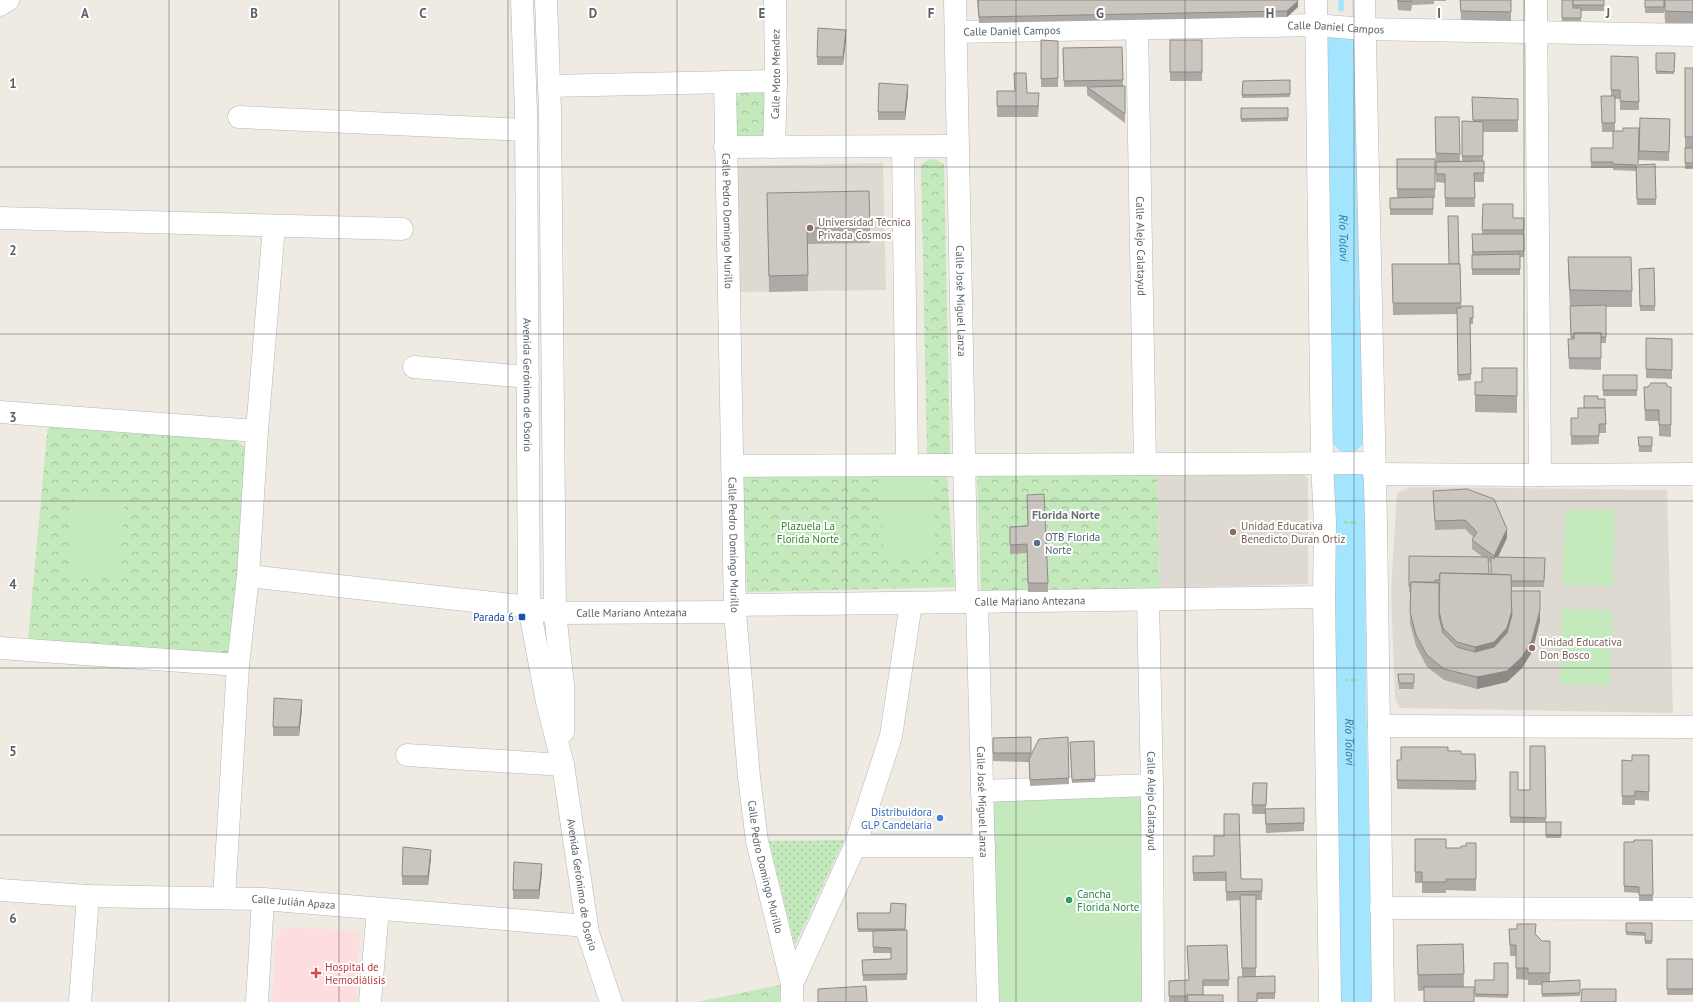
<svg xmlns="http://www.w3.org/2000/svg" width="1693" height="1002" font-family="'PT Sans',sans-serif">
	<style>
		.education { fill: #dfdad1 }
		.medical { fill: #fedddf }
		.grass { fill: url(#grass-dots) }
		.park { fill: url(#park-crowns) }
		.pitch { fill: #c4e9bc }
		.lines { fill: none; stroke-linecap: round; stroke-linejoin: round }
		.stream { stroke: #a3e5ff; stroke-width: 5.5 }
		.river { stroke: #a3e5ff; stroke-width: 33 }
		.minor-casing { stroke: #b3b7bb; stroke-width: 23 }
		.path { stroke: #9edca5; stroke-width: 2.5; stroke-dasharray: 4 2; stroke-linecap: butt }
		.minor { stroke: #fff; stroke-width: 22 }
		.wall { fill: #aea9a4; fill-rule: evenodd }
		.shaded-wall { fill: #8d8a86 }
		.building { fill: #cac5bf; stroke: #8d8a86 }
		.grid { fill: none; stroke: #5b6165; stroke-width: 1; stroke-opacity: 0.55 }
		.education-dot { fill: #8d6e63; stroke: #fff; stroke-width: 1.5 }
		.service-dot { fill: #5c6f8a; stroke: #fff; stroke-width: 1.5 }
		.transit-dot { fill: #1a4fb4; stroke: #fff; stroke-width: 1.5 }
		.shop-dot { fill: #3f7fe0; stroke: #fff; stroke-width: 1.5 }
		.leisure-dot { fill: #2e9e5b; stroke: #fff; stroke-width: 1.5 }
		.health-dot { fill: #e0444e; stroke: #fff; stroke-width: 1.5 }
		.labels { text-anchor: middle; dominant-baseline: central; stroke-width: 4; stroke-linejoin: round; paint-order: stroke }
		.street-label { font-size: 11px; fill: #5b6165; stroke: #fff }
		.education-label { font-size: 11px; fill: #785e54; stroke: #fff; text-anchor: start }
		.park-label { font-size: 11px; fill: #36822c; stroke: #fff }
		.service-label { font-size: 11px; fill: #4e5e75; stroke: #fff; text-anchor: start }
		.transit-label { font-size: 11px; fill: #164399; stroke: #fff; text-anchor: end }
		.shop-label { font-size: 11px; fill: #366cbe; stroke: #fff; text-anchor: end }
		.leisure-label { font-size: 11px; fill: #27864d; stroke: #fff; text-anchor: start }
		.health-label { font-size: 11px; fill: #be3a42; stroke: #fff; text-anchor: start }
		.water-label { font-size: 12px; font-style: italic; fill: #30779f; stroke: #fff }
		.neighbourhood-label { font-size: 12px; font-weight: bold; fill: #6c7377; stroke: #fff }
		.grid-label { font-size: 13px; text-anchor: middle; font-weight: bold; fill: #5b6165; stroke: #fff; stroke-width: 4; stroke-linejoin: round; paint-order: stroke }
	</style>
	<defs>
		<pattern id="grass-dots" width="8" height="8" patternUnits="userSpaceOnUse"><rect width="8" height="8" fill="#c4e9bc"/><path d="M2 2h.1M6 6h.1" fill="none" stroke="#a2c09c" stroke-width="1.8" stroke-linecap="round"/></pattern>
		<pattern id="park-crowns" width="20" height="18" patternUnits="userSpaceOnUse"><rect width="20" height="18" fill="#c4e9bc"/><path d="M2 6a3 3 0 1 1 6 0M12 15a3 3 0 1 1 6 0" fill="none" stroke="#a2c09c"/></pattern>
	</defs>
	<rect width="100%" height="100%" fill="#efeae2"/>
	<g class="education">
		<path d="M883,163L886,290L737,292L736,166Z"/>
		<path d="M1299,470L1308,479V584L1160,588L1157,472Z"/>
		<path d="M1410,487L1667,490L1673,713L1400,708L1395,698L1391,591L1397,493Z"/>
	</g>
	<path class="medical" d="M285,927L360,931L356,1002H272L276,936Z"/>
	<path class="grass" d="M844,840L795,945L769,841Z"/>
	<g class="park">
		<path d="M743,89L761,92L768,100V131L762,138H743L737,135L733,126L736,98Z"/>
		<path d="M931,159L937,160L944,164L950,454L944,459H933L927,453L921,164Z"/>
		<path d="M48,424L236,441L245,447L249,453L232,647L228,653L219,655L28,640Z"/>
		<path d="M1157,472L1160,588L981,593L977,473Z"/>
		<path d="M947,473L955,587L747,592L743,474Z"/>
		<path d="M780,985V1002H697Z"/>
	</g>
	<g class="pitch">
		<path d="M882,478H934L935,559H883Z"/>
		<path d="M73,493L125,496L119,577L68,574Z"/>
		<path d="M1565,510H1615L1613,586L1563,585Z"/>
		<path d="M1562,609L1612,610L1610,685L1560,684Z"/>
		<path d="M1142,797L1144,1002H996L993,799Z"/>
	</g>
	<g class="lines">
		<path class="stream" d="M1341,0V9"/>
		<g class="river">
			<path id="s1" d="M1341,40L1348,436"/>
			<path id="s2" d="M1348,482L1350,715L1356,1002"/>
		</g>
		<g class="minor-casing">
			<g id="minor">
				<path id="s3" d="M522,0L526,112L529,607L547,702L563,765L588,933L611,1002"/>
				<path d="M546,0L550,110L555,613L563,685V732"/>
				<path id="s4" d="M955,0L967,602"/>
				<path d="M1316,0L1322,463L1325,522L1324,597L1330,1002"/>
				<path d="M1364,0L1376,523L1383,1002"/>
				<path d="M1536,0L1540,475"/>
				<path d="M0,5L8,0"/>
				<path id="s5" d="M1137,27L1145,464"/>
				<path id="s6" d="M956,32L1315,25L1364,29L1693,35"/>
				<path id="s7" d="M725,82L735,612L749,777L757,841L792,984V1002"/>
				<path d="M549,86L776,81"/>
				<path d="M239,117L525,130"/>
				<path d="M725,147L958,146"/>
				<path id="s8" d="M774,147L776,81L775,0"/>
				<path d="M903,147L907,465"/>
				<path d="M0,218L402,229"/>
				<path d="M414,367L528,377"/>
				<path d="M0,412L257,431"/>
				<path d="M733,466L1374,463"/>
				<path d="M1374,474L1540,475L1693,474"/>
				<path id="s9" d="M248,576L529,607L555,613L735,612"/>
				<path id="s10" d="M1148,600L1152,785L1153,1002"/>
				<path id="s11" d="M977,602L988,1002"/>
				<path id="s12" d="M735,605L1324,597"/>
				<path d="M0,648L238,665"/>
				<path d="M1379,726L1693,727"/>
				<path d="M407,755L563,765"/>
				<path d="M982,791L1152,785"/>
				<path d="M855,846H984"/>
				<path id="s13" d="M0,890L88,896L263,899L587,926"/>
				<path d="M224,898L238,665L248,576L257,431L274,226"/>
				<path d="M1381,908L1693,909"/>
				<path d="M792,984L855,846L891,736L911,603"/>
				<path d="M80,1002L88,896"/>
				<path d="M257,1002L263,899"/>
				<path d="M370,1002L378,909"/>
			</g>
		</g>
		<g class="path">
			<path d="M1344,522L1357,523"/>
			<path d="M1345,680H1358"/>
		</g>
		<use href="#minor" class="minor"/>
	</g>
	<g class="wall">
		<path d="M977,0H1298V7L1287,17L979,23Z"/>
		<path d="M1397,0H1446V1H1434V4L1412,5L1411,11L1398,10Z"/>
		<path d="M1460,0H1511V21L1461,20Z"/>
		<path d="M1562,0H1604V11H1581V21H1562Z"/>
		<rect x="1645" y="0" width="19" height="13"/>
		<path d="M1664,0H1693V23H1665Z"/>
		<path d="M846,39L843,65H817V57Z"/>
		<path d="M1041,40L1058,41V87H1041Z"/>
		<rect x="1170" y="40" width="32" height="41"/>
		<path d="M1122,47L1123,86L1064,87L1063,48Z"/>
		<path d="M1656,53H1675L1674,74H1656Z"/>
		<path d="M1611,56L1638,57L1639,110H1620V99H1615V131H1623L1639,128L1670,119L1669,161L1639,160V153L1638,165L1655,164L1656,205H1637L1636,171L1613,170V168H1591V148H1613V132H1602L1601,105L1611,96Z"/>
		<rect x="1685" y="68" width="8" height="101"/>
		<path d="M1014,73L1027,93L1039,105L1038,117H997V91H1015Z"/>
		<path d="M1290,80V97L1242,98L1243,81Z"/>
		<path d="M1125,86V123L1087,95V87Z"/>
		<path d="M908,94L905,120H878V112Z"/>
		<path d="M1472,97L1518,99V132H1483V161H1484V182H1474L1475,207H1445V183L1436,182L1435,117H1459L1460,162H1462V121L1473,122Z"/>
		<path d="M1241,108H1288V121L1241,122Z"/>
		<path d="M1397,159H1435V198H1433V215H1390V198H1408H1397Z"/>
		<path d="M767,193L870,227V243L808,244V291L769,292Z"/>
		<path d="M1483,204L1513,218H1524V257H1520V275H1472V240L1482,234Z"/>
		<path d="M1568,257L1632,291V307H1606V343H1601V370L1569,369L1568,339H1571L1570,306L1568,274Z"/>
		<path d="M1392,264H1460L1461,306H1473V324H1470L1471,380L1458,381L1457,314L1393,315Z"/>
		<path d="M1654,268L1655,311H1640L1639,269Z"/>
		<path d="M1672,339V379L1646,378V369Z"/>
		<path d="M1517,368V413L1475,412V382H1482Z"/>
		<rect x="1603" y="375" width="34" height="21"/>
		<path d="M1644,387H1671V437L1659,436V421H1645Z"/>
		<path d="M1598,399L1606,424V433H1599V444L1571,445V418H1578L1584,408Z"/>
		<path d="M1638,437H1652V452H1639Z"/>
		<path d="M1433,491L1507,538L1498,557L1545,558L1544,587H1511V593L1540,621L1532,652L1522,668L1507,682L1477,689L1444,680L1427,667L1416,646L1410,624V592H1409V556L1483,557L1472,549V540L1473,537L1465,529L1435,530ZM1488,561L1491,563V574H1489Z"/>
		<path d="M1027,495L1048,583V592H1028L1027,553L1010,554V527L1028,526Z"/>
		<path d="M1398,674H1414V689H1399Z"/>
		<path d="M302,709L299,736H273V727Z"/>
		<path d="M1031,737V756L1068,737L1069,784L1030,786L1029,762L993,761V738Z"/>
		<path d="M1094,741L1095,782L1072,783L1070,742Z"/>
		<path d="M1545,746L1546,822H1561V838H1546V823H1510V772L1518,790H1530Z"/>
		<path d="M1448,751L1461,754H1475L1476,790L1397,789V760H1401Z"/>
		<path d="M1649,755V801L1635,800V805H1622V760L1632,761Z"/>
		<path d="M1253,783H1267L1266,809L1304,823V831L1266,833L1265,814H1252Z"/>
		<path d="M1415,839L1446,848H1461L1476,843V891L1446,890V893H1422V883H1415Z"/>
		<path d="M1652,840L1653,901H1639V893L1624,892V842H1634Z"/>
		<path d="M1193,856L1241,879H1262V900H1256V977L1275,976V999H1257L1242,977L1240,900L1226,901V881H1193Z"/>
		<path d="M431,858L428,885H402V876Z"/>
		<path d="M542,872L539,899H513V890Z"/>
		<path d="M906,904L905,930H907V980L863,981L862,960L891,959V953H873V932H858L857,913H890Z"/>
		<path d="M1626,923H1652V944H1645V936L1626,935Z"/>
		<path d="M1509,929L1536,934L1542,941H1550V981L1580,980V996L1542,997V985H1528V980L1516,979V956H1510Z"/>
		<path d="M1463,944L1464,987L1418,991L1417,945Z"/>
		<path d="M1227,945L1229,986H1203V995L1223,1002H1169V981L1189,980L1187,946Z"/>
		<rect x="1667" y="959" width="26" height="36"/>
		<path d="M1508,963V998L1475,997V980H1494Z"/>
	</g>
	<g class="shaded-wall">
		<path d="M1298,0V7L1287,17V11Z"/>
		<path d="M846,30V39L843,65V57Z"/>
		<path d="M908,85V94L905,120V112Z"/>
		<path d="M1507,529V538L1494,565V556Z"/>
		<path d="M1512,610V627L1494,659L1475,663V647Z"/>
		<path d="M1540,610V621L1532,652L1522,668L1507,682L1477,689V677Z"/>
		<path d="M302,700V709L299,736V727Z"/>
		<path d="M431,850V858L428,885V876Z"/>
		<path d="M542,864V872L539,899V890Z"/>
	</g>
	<g class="building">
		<path d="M978,0H1298V1L1287,11L979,17Z"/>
		<path d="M1398,0H1411V2L1398,1Z"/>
		<path d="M1460,0H1511V12L1461,11Z"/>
		<path d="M1562,0H1573V8H1581V18H1562Z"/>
		<rect x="1573" y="0" width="31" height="5"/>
		<rect x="1645" y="0" width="19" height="7"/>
		<path d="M1665,0H1693V12L1665,11Z"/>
		<path d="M818,28L846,30L843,57H817Z"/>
		<path d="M1041,40L1058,41V78L1041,79Z"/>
		<rect x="1170" y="40" width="32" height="32"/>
		<path d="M1122,47L1123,80L1064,81L1063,48Z"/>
		<path d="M1656,53H1675L1674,72L1656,71Z"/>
		<path d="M1611,56L1638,57L1639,102L1620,101V90H1611Z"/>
		<rect x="1685" y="68" width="8" height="69"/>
		<path d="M1014,73H1026L1027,93H1039L1038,106H997V91H1015Z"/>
		<path d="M1290,80V94L1242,95L1243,81Z"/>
		<path d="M879,83L908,85L905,112H878Z"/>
		<path d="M1125,86V114L1087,87Z"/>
		<path d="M1601,96H1615V123H1602Z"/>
		<path d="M1472,97L1518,99V120H1473Z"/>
		<path d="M1241,108H1288V118L1241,119Z"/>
		<path d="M1435,117H1459L1460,154L1436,153Z"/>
		<path d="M1640,118L1670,119L1669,152L1639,151Z"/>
		<path d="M1462,121L1483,122V156H1462Z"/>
		<path d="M1623,128H1639L1638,165L1655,164L1656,199H1637L1636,165L1613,164V162H1591V148H1613V131H1623Z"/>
		<rect x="1685" y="148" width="8" height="15"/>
		<rect x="1397" y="159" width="38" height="30"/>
		<path d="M1484,161V173H1474L1475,198H1445V174H1436V162Z"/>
		<path d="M869,191L870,227L807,228L808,275L769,276L767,193Z"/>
		<path d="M1433,197V209H1390V198Z"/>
		<path d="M1483,204H1513V218H1524V230H1482Z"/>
		<path d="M1448,216H1458L1459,264H1449Z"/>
		<path d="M1472,234H1524V251L1473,252Z"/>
		<path d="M1520,254V269H1472V255Z"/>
		<path d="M1568,257H1631L1632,291L1570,290Z"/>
		<path d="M1392,264H1460L1461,303H1393Z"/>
		<path d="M1654,268L1655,306H1640L1639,269Z"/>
		<path d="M1606,305V337H1601V333H1574V337H1571L1570,306Z"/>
		<path d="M1461,306H1473V318H1470L1471,374L1458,375L1457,308H1461Z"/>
		<path d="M1574,333H1601V358H1569L1568,339H1574Z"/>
		<path d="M1646,338L1672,339V370L1646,369Z"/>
		<path d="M1482,368H1517V396L1475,395V382H1482Z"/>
		<rect x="1603" y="375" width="34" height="15"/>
		<path d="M1651,383H1666L1668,387H1671V425H1659V410H1645L1644,387H1648Z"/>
		<path d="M1584,396H1598V399H1605V408H1584Z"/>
		<path d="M1578,408H1605L1606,424H1599V436H1571V418H1578Z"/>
		<path d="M1638,437H1652V446H1639Z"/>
		<path d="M1467,489L1494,499L1507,529L1494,556L1472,540L1477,532L1465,520L1435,521L1433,491Z"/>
		<path d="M1044,494L1048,583H1028L1027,544L1010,545V527L1028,526L1027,495Z"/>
		<path d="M1409,556L1488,557L1489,574L1440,573L1439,580H1435V582H1411V586H1409Z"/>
		<path d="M1491,557L1494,559L1495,557L1545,558L1544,581H1511V575L1491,574Z"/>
		<path d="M1440,573L1511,575L1512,610L1507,628L1494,642L1475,647L1457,642L1443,628L1439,611Z"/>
		<path d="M1411,582L1439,583V616L1443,633L1457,647L1475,652L1494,647L1507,633L1512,615L1511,591H1540V610L1532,640L1522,657L1507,671L1477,677L1444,669L1427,655L1416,635L1410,612Z"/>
		<path d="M1398,674H1414V683H1399Z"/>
		<path d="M274,698L302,700L299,727H273Z"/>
		<path d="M1031,737V753H993V738Z"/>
		<path d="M1068,737L1069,778L1030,780L1029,759L1039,739Z"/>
		<path d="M1094,741L1095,779L1072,780L1070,742Z"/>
		<path d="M1530,746H1545L1546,818L1510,817V772H1518V790H1530Z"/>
		<path d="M1401,747H1448V751H1461V754H1475L1476,781L1397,780V760H1401Z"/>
		<path d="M1632,755H1649V792L1635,791V796H1622V760L1632,761Z"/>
		<path d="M1253,783H1267L1266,805H1252Z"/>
		<path d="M1304,808V823L1266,824L1265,809Z"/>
		<path d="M1224,814H1239L1241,879H1262V891L1226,892V872L1193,873V856H1214V836H1224Z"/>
		<rect x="1546" y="822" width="15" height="13"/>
		<path d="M1415,839H1446V848H1461V846H1466V843H1476V879H1446V882H1422V872H1415Z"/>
		<path d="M1634,840H1652L1653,895H1639V887L1624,886V842H1634Z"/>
		<path d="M403,847L431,850L428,876H402Z"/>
		<path d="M514,862L542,864L539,890H513Z"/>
		<path d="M1240,895H1256V968H1242Z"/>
		<path d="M891,903L906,904L905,929H858L857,913H890Z"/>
		<path d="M1626,923H1652V941H1645V933L1626,932Z"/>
		<path d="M1517,924H1536L1535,934L1542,941H1550V973H1528V968H1516V945H1510L1509,929H1517Z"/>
		<path d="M907,930V974L863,975L862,960L891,959V948L873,947V931Z"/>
		<path d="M1463,944L1464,974L1418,975L1417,945Z"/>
		<path d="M1227,945L1229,980H1203V995H1187V996H1169V981L1189,980L1187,946Z"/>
		<rect x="1667" y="959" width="26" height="30"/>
		<path d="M1494,963H1508V995L1475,994V980H1494Z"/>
		<path d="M1275,976V993H1257V1002H1238V977Z"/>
		<path d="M1580,980V993L1542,994V982Z"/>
		<path d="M866,986L867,1002H818V989Z"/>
		<rect x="1424" y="987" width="50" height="15"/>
		<path d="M1582,989H1616V1002H1581Z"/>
		<path d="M1187,995H1223V1002H1188Z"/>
	</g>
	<path class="grid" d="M169,0V1002M339,0V1002M508,0V1002M677,0V1002M846,0V1002M1016,0V1002M1185,0V1002M1354,0V1002M1524,0V1002M0,167H1693M0,334H1693M0,501H1693M0,668H1693M0,835H1693"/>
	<g class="education-dot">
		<circle cx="810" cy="228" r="4"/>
		<circle cx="1233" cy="532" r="4"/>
		<circle cx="1532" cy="648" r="4"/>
	</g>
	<circle class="service-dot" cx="1037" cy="543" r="4"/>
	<rect class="transit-dot" x="518" y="613" width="8" height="8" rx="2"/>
	<circle class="shop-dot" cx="940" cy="818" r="4"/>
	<circle class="leisure-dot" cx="1069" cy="900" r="4"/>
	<path class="health-dot" d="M314 967h4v4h4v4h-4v4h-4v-4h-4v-4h4z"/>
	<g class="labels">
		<g class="street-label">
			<text stroke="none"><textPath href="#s6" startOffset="380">Calle Daniel Campos</textPath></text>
			<text stroke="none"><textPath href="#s6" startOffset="56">Calle Daniel Campos</textPath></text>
			<text stroke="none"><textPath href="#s8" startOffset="73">Calle Moto Mendez</textPath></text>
			<text stroke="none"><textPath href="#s7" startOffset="139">Calle Pedro Domingo Murillo</textPath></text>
			<text stroke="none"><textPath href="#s5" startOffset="219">Calle Alejo Calatayud</textPath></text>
			<text stroke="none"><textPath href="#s4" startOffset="301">Calle José Miguel Lanza</textPath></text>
			<text stroke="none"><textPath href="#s3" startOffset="385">Avenida Gerónimo de Osorio</textPath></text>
			<text stroke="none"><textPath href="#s7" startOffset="463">Calle Pedro Domingo Murillo</textPath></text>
			<text stroke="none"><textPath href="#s12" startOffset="295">Calle Mariano Antezana</textPath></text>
			<text stroke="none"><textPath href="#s9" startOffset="386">Calle Mariano Antezana</textPath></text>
			<text stroke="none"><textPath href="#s10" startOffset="201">Calle Alejo Calatayud</textPath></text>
			<text stroke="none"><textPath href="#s11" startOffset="200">Calle José Miguel Lanza</textPath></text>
			<text stroke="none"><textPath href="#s7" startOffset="787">Calle Pedro Domingo Murillo</textPath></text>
			<text stroke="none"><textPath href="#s3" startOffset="890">Avenida Gerónimo de Osorio</textPath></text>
			<text stroke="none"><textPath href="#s13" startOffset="294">Calle Julián Apaza</textPath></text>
		</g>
		<g class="education-label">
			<text x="818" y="222">Universidad Técnica<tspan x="818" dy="13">Privada Cosmos</tspan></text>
			<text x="1241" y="526">Unidad Educativa<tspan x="1241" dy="13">Benedicto Duran Ortiz</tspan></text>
			<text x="1540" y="642">Unidad Educativa<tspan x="1540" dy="13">Don Bosco</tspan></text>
		</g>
		<g class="park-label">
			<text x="808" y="526">Plazuela La<tspan x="808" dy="13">Florida Norte</tspan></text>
		</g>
		<g class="service-label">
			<text x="1045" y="537">OTB Florida<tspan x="1045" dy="13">Norte</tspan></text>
		</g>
		<g class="transit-label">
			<text x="514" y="617">Parada 6</text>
		</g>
		<g class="shop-label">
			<text x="932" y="812">Distribuidora<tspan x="932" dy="13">GLP Candelaria</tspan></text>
		</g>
		<g class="leisure-label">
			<text x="1077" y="894">Cancha<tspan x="1077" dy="13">Florida Norte</tspan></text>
		</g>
		<g class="health-label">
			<text x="325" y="967">Hospital de<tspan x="325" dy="13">Hemodiálisis</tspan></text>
		</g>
		<g class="water-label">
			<text stroke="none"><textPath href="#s1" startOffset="198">Río Tolavi</textPath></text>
			<text stroke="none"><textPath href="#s2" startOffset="260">Río Tolavi</textPath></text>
		</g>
		<g class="neighbourhood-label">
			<text x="1066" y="514">Florida Norte</text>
		</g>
	</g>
	<g class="grid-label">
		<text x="85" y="18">A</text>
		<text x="254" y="18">B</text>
		<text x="423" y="18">C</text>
		<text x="593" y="18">D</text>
		<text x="762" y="18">E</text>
		<text x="931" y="18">F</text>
		<text x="1100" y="18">G</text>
		<text x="1270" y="18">H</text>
		<text x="1439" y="18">I</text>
		<text x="1608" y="18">J</text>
		<text x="13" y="88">1</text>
		<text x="13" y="255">2</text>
		<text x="13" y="422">3</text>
		<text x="13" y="589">4</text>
		<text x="13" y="756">5</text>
		<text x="13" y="923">6</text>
	</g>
</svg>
